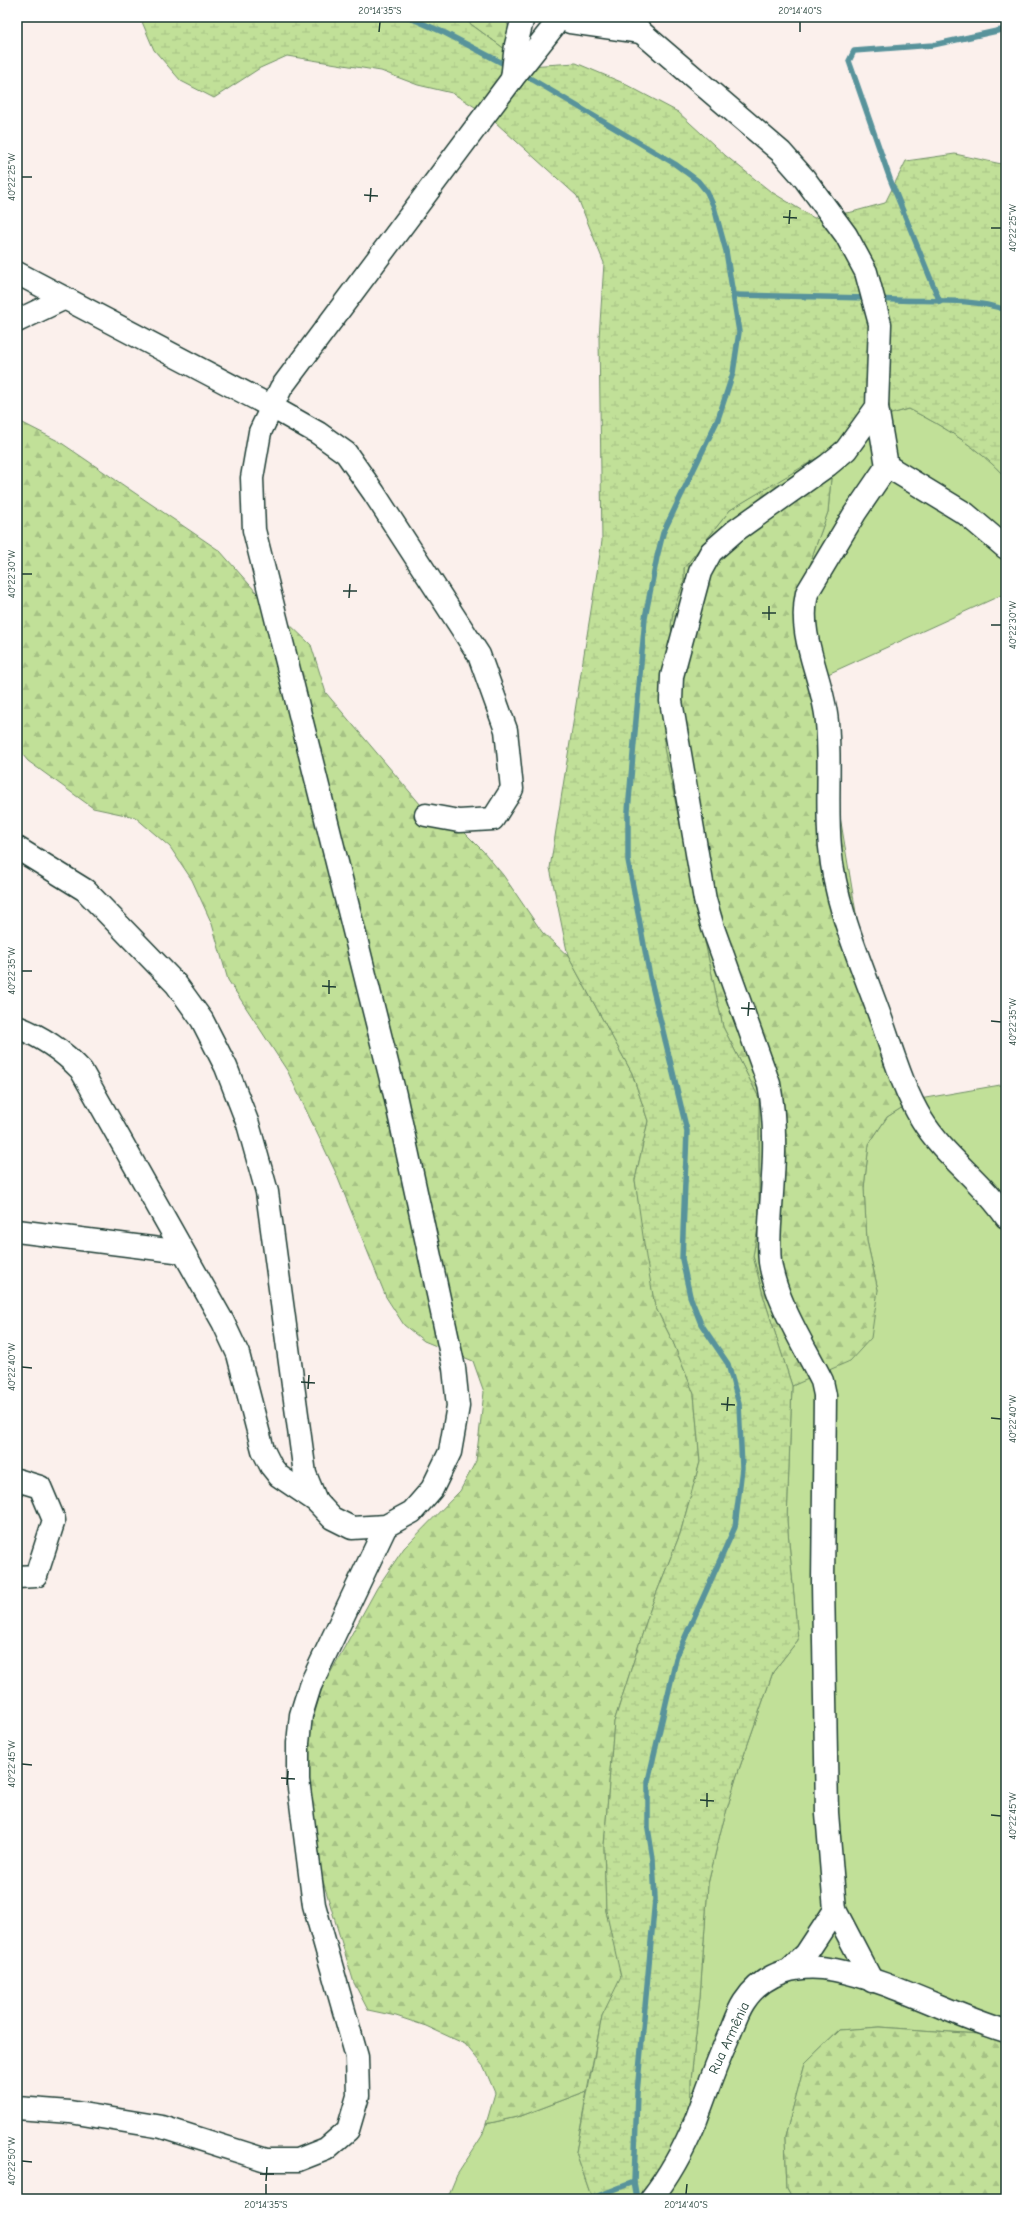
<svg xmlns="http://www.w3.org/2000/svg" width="1023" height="2216" font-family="'Comic Neue',sans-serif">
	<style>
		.green { fill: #c1e098; stroke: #708e66 }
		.forest { fill: url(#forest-firs); stroke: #708e66 }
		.wetland { fill: url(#wetland-marsh); stroke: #708e66 }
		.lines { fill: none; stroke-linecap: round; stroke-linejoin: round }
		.stream { stroke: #59939b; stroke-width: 5.5 }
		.minor-casing { stroke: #1f3d34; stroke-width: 25 }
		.minor { stroke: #fff; stroke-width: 22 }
		.ticks { fill: none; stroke: #1f3d34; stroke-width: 1.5 }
		.labels { text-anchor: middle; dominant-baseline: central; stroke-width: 3.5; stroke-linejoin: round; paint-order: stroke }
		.street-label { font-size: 14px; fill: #1f3d34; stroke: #fff }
		.neatline { fill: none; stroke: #1f3d34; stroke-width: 1.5 }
		.ticks-label { font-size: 10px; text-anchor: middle; fill: #1f3d34 }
	</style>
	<defs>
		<pattern id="forest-firs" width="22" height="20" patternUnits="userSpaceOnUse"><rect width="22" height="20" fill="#c1e098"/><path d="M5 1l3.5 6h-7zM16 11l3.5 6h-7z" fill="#a5c184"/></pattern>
		<pattern id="wetland-marsh" width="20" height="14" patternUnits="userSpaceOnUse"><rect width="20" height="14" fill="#c1e098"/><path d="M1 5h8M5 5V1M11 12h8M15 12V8" fill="none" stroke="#a5c184"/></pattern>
	</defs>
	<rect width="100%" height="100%" fill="#fbf0ec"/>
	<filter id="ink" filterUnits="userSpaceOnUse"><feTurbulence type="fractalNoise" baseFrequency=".025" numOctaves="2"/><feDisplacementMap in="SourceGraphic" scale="8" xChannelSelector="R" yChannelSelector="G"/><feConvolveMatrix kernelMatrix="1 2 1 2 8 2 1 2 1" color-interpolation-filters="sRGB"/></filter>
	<g filter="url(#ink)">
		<g class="green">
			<path d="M909,409C945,427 979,448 1006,478V593L828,674L829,685L803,593L814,551L828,512L831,478L812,460L891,414Z"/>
			<path d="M1006,1084V2036L880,2027L839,2030L805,2063L785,2137L787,2188L793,2199H646L690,2129L691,2079L700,1997L708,1884L721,1830L736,1778L773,1672L798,1640L787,1520L792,1386L823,1371L878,1290L867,1241L864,1188L869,1144L887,1117L914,1100Z"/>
			<path d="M587,2091L576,2152L592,2199H447L457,2175L482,2136L486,2124L521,2116Z"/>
		</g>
		<g class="forest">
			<path d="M461,17H504L528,66Z"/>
			<path d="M17,420L60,442L220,551L256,592L311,645L326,693L426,811L456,824L483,851L503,875L542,932L568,956L632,1073L648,1121L635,1180L655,1306L673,1342L694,1394L700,1462L680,1534L651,1607L614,1722L604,1846L606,1911L622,1977L602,2016L587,2091L521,2116L486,2124L495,2093L484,2067L465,2044L426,2026L396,2016L368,2010L354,1983L319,1868L304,1750L322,1688L377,1588L404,1548L460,1491L476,1461L484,1392L473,1361L424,1341L404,1325L386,1297L335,1171L288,1072L228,980L212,924L192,880L170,847L135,817L93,808L28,761L17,748Z"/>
			<path d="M812,460L831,478L828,512L814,551L803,593L859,931L914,1100L887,1117L869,1144L864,1188L867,1241L878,1290L871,1338L850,1361L792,1386L763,1295L753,1256L759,1222V1098L723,1027L664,748L666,667L674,648L671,626L673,612L684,581V568L730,510Z"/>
			<path d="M880,2027L1006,2036V2199H793L787,2188L785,2137L805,2063L839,2030Z"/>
		</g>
		<path class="wetland" d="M140,17H461L528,66L576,63L621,82L678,112L726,156L770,191L814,218L852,212L885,203L906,161L955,154L1006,165V478C979,448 945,427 909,409L891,414L730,510L684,568V581L673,612L671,626L674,648L666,667L664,748L723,1027L759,1098V1222L753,1256L763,1295L792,1386L787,1520L798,1640L773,1672L736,1778L721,1830L708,1884L700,1997L691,2079L690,2129L646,2199H592L576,2152L602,2016L621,1977L606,1911L604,1846L614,1722L651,1607L680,1534L700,1462L694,1394L673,1342L655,1306L646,1257L635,1180L648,1121L632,1073L568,956L550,868L602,541L599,338L604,263L577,196L485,113L452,93L418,85L381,71L287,56L260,68L214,98L181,81L154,50Z"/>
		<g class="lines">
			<g class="stream">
				<path d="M408,17L445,33L508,66"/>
				<path d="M523,74L675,164L698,181L707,192L714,207L726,251L739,332L733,373L718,419L663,533L657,557L645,618L628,811V860L650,977L687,1131L682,1259L690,1296L701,1324L728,1364L739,1404L742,1468L735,1527L677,1655L648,1781V1828L653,1859L655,1899L637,2093L634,2182L637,2199"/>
				<path d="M734,295L867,298"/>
				<path d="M878,299C920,303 966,296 1006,310"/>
				<path d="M940,302L890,179L849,61L854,51L933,45L1006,29"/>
				<path d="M590,2199L634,2182"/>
			</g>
			<g class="minor-casing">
				<g id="minor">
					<path d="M630,17L641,32L781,152L804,178L846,235L866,272L880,324L877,407L846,450L828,465L735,531L711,552L700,572L672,676L671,701L705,900L713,928L769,1084C777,1125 774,1166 771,1208C770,1226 768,1244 770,1262C776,1302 804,1345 822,1381L825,1395L823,1583L827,1813L835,1910L872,1981"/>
					<path d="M570,22L641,32"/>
					<path d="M512,79L516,45L523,17"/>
					<path d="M17,273L272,407L318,433L346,453L374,493L479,655L506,730L512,789L493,819L459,821L426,815"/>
					<path d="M17,321L65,298"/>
					<path d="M877,407L887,466L855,513L807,593C797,639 823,677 827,722C831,763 826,806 830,847C835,907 861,963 881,1019C893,1053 903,1089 922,1120C944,1156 982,1181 1006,1217"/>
					<path d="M887,466L966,514L1006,548"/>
					<path d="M17,848L85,890L176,984L202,1020L226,1067L248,1124L267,1192L305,1474L316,1501"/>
					<path d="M17,1027C43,1037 62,1050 81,1070L223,1322L238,1354L263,1450L271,1466L279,1476L316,1501L332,1518L352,1528L386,1526L412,1512L432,1489L450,1452L458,1406L454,1368L395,1095L254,530L252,478L260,432L281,388L512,79L554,26"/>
					<path d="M17,1231L183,1252"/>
					<path d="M17,1480L40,1487L54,1520L36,1576L17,1577"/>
					<path d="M791,1968L806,1954L835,1910"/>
					<path d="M17,2108L70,2112L162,2127L266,2160H298L326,2149L348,2130L358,2096L357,2057L314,1905L298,1780V1743L301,1715L310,1686L386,1526"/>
					<path d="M651,2199C670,2175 684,2149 696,2120C707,2091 717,2061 730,2033C734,2023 738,2011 744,2002C764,1971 800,1963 835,1970C892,1981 949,2014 1006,2031"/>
				</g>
			</g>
			<use href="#minor" class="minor"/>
		</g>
	</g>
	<path class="ticks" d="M379,32L380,22M800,32V22M22,177H32M364,195L378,196M370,202L371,188M783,217L797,218M789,224L790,210M991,228H1001M22,574H32M343,591H357M349,598L350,584M762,613H776M769,620V606M991,625H1001M22,971H32M322,986L336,987M329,994V980M741,1008L755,1009M748,1016L749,1002M991,1021L1001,1022M22,1367L32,1368M301,1382L315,1383M308,1389L309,1375M721,1404L735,1405M727,1411L728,1397M991,1418L1001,1419M22,1764L32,1765M281,1778L295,1779M287,1785L288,1771M700,1800L714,1801M707,1807V1793M991,1815L1001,1816M22,2161L32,2162M260,2174H274M266,2181L267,2167M266,2194V2184M686,2194L687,2184"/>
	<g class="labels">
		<g class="street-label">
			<text transform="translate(729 2038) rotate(-65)">Rua Armênia</text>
		</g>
	</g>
	<rect width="1023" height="2216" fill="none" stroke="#fff" stroke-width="44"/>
	<rect x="22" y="22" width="979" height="2172" class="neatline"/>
	<g class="ticks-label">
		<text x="380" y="14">20°14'35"S</text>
		<text x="800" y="14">20°14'40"S</text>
		<text transform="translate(11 177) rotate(-90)" y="4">40°22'25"W</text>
		<text transform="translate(1012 228) rotate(-90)" y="4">40°22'25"W</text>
		<text transform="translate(11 574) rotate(-90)" y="4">40°22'30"W</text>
		<text transform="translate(1012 625) rotate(-90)" y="4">40°22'30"W</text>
		<text transform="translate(11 971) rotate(-90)" y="4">40°22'35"W</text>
		<text transform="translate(1012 1022) rotate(-90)" y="4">40°22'35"W</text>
		<text transform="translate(11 1367) rotate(-90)" y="4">40°22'40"W</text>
		<text transform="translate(1012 1419) rotate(-90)" y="4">40°22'40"W</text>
		<text transform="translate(11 1764) rotate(-90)" y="4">40°22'45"W</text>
		<text transform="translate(1012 1816) rotate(-90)" y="4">40°22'45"W</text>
		<text transform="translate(11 2161) rotate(-90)" y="4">40°22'50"W</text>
		<text x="266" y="2208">20°14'35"S</text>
		<text x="686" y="2208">20°14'40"S</text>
	</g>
</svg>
